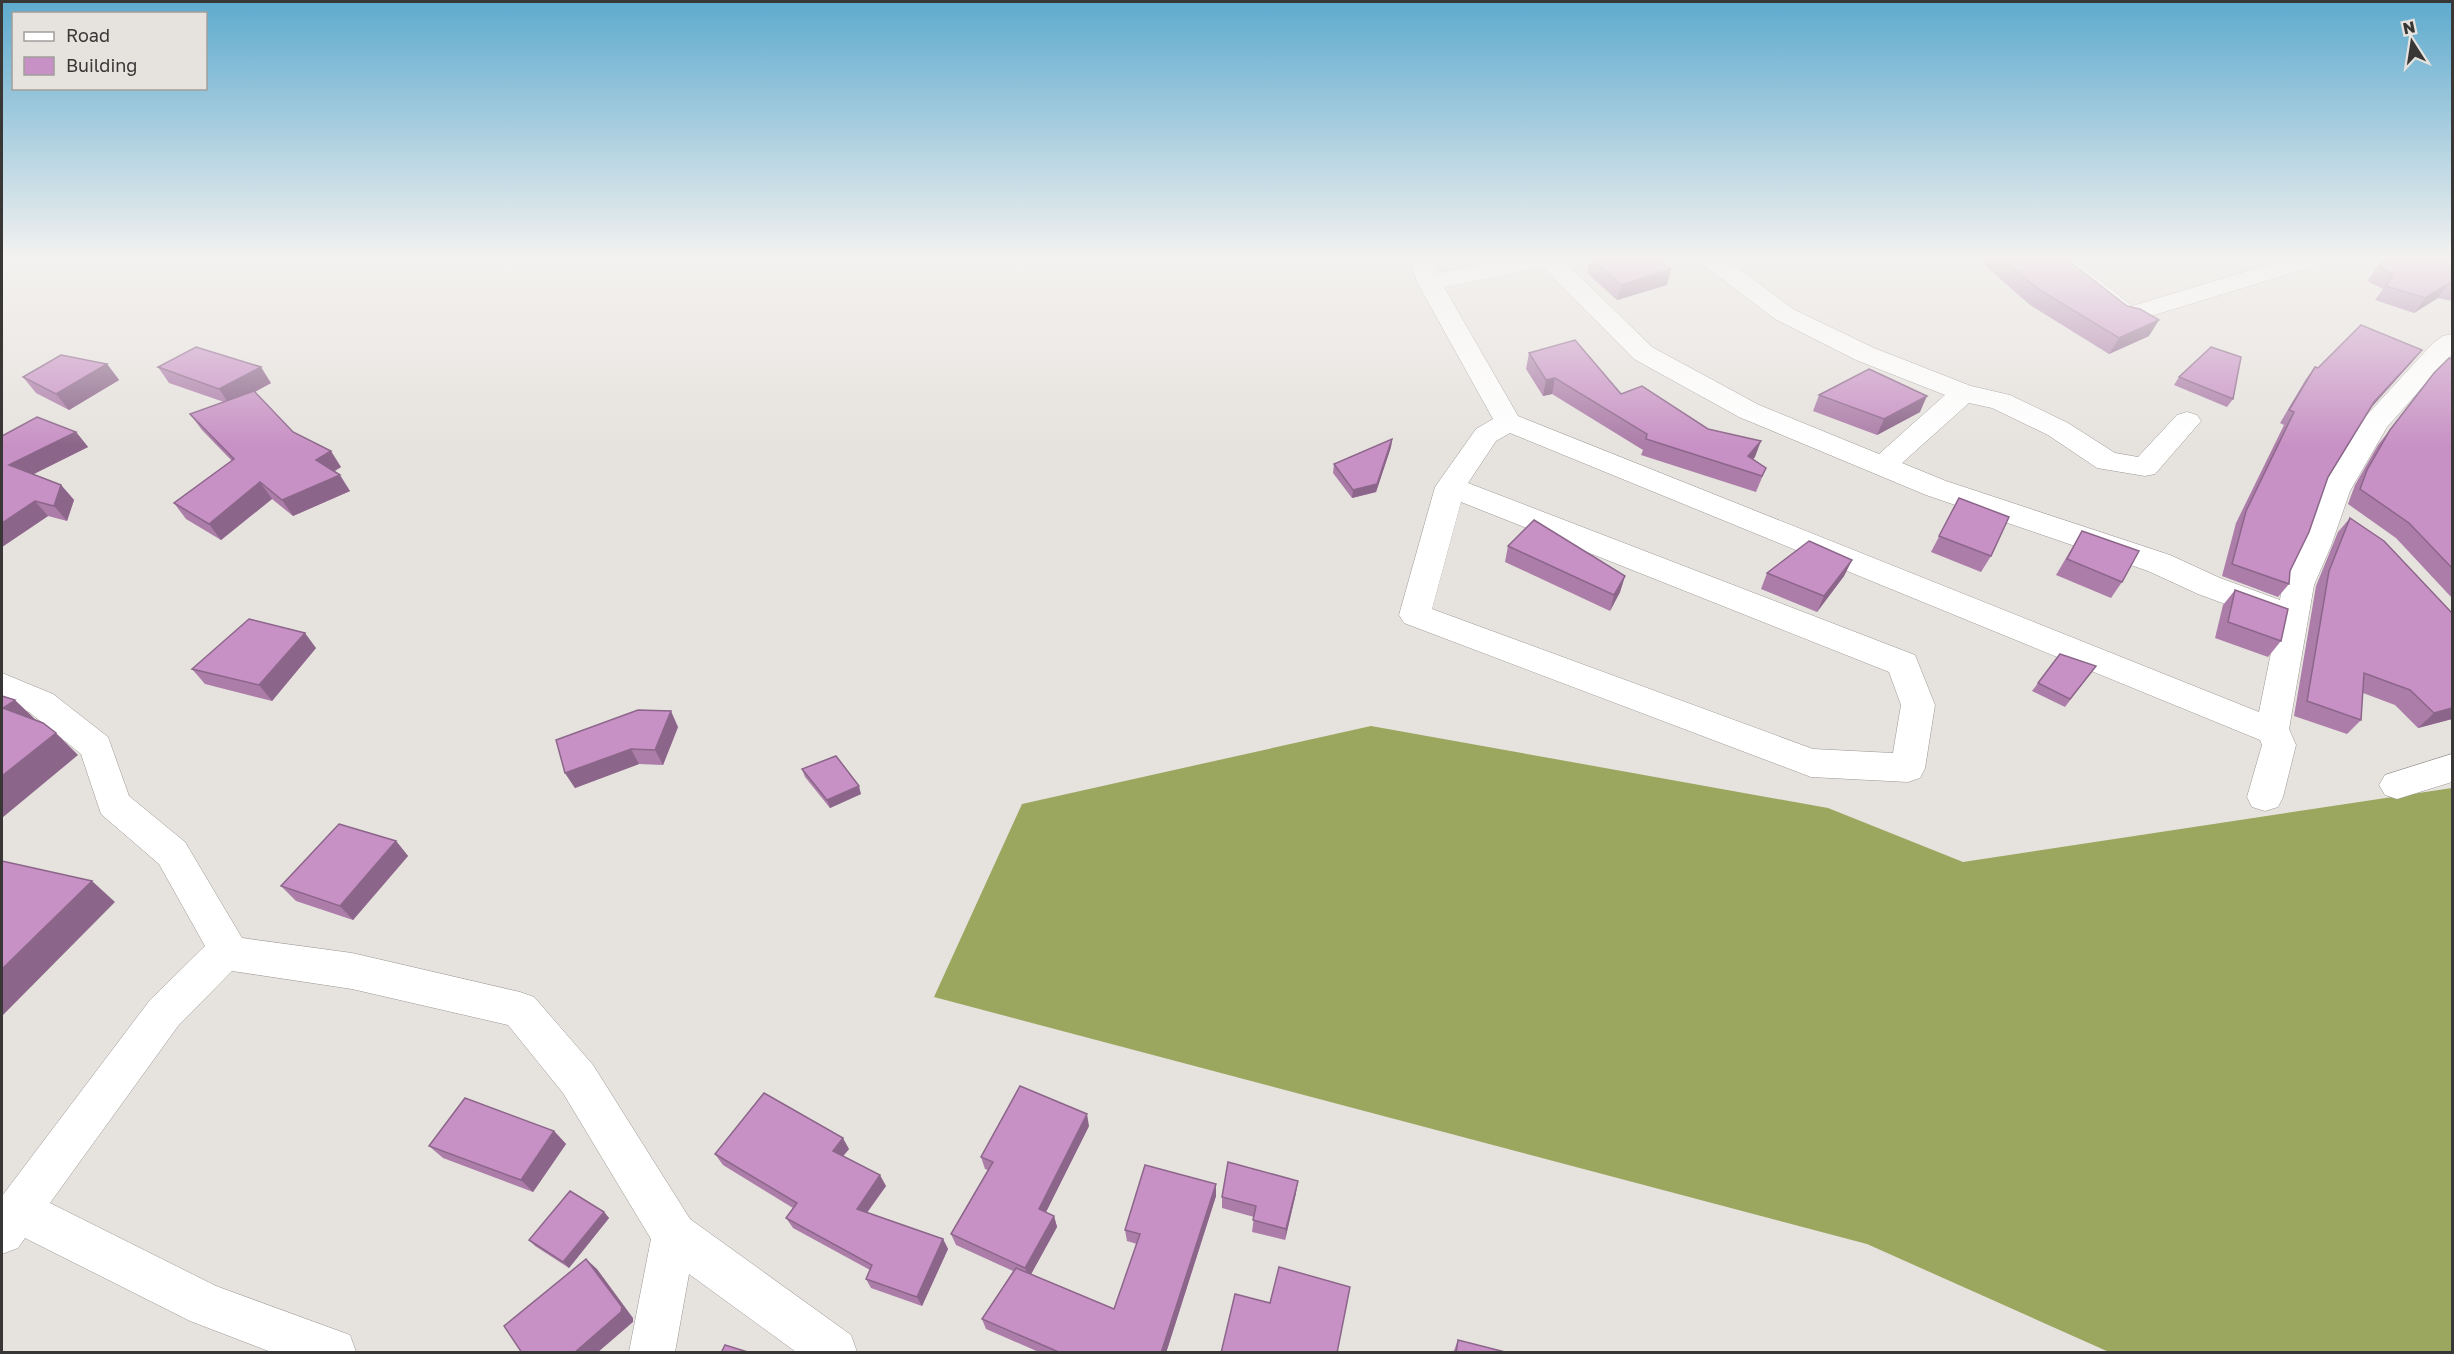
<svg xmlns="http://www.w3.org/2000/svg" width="2454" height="1354" font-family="'Golos Text',sans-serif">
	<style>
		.forest { fill: #9ba65e }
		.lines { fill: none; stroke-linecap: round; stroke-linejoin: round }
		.minor-casing { stroke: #9b9794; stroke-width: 1 }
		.minor { fill: #fff; fill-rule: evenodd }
		.wall { fill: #ac7da9 }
		.shaded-wall { fill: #8c668a }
		.building { fill: #c891c5; stroke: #8c668a; stroke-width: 1.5 }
	</style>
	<rect width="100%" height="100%" fill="#e6e2de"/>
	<path class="forest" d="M1371,726L1828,808L1963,862L2452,788V1352H2109L1867,1244L934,997L1022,804Z"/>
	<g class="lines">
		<g class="minor-casing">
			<g id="minor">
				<path d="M1408,256H1432L1438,273L1526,256H1559L1652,347L1759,405L1879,454L1945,395L1856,360L1775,319L1698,261L1695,256H1722L1793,309L1874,348L1971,386L2010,395L2068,423L2115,453L2138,457L2177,415L2187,412L2197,415L2201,421L2155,474L2145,476L2097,468L2048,435L1992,408L1969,403L1902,463L1946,481L2170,555L2220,578L2280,600L2282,585L2301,546L2320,491L2366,416L2433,343L2443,336L2452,334V354L2387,427L2350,491L2331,546L2314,585L2289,729L2296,745L2283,797L2278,807L2265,811L2252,807L2247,797L2262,745L2260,740L1510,433L1496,441L1468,483L1915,655L1935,705L1925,768L1920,778L1908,782L1811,777L1404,623L1399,615L1435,487L1476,429L1493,419L1417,282ZM1543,267L1634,359L1739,417L1926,495L2148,571L2198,594L2277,623L2259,712L1518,416L1444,287ZM1461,502L1889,672L1901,705L1893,753L1813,749L1432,609Z"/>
				<path d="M2043,256H2070L2132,306L2297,256H2327L2328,258L2325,263L2128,323L2119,320Z"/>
				<path d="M2,673L53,694L108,737L129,796L185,842L242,938L352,953L520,992L534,997L593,1065L690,1219L851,1335L857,1352H796L689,1274L675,1352H629L651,1239L563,1093L508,1025L352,989L232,971L178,1026L50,1203L216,1286L350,1335L356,1352H271L190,1321L25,1238L18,1248L2,1254V1196L150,1000L205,946L159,864L101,814L81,754L29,712L2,700Z"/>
				<path d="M2452,754V782L2397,799L2385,795L2379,785L2385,775Z"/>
			</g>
		</g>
		<use href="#minor" class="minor"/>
	</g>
	<g class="wall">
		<path d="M1974,256H2062L2149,336L2109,354L2030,305Z"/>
		<path d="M2452,256V301L2438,298L2414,313L2375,300L2383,289L2367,281L2378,266Z"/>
		<path d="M1590,257L1667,285L1617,300L1587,273Z"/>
		<path d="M1529,353L1621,394L1708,429L1755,457L1753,459L1766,468L1756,492L1641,455L1643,450L1552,394L1543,396L1526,369Z"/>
		<path d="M2452,359V598L2396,538L2348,504L2355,485L2378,445L2434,373Z"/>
		<path d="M2412,362L2371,408L2328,477L2290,571L2289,584L2278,597L2222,576L2236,523L2284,425L2280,423L2306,379L2315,367L2318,368Z"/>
		<path d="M107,364L119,380L69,410L36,393L23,377Z"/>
		<path d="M158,367L271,383L255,392L293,432L341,467L334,471L350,491L293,516L272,499L221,540L186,519L174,503L232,461L202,430L190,414L224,402L169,383Z"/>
		<path d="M2179,377L2233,399L2227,407L2174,385Z"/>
		<path d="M1819,395L1920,412L1877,435L1813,411Z"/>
		<path d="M76,432L88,447L33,474L61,485L74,500L67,521L48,516L2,547V436Z"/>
		<path d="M1392,439L1391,447L1376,492L1352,498L1333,473L1334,464Z"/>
		<path d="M1959,498L1991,556L1981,572L1931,552Z"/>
		<path d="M2350,518L2452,719L2418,728L2395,705L2363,693L2361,720L2347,734L2294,716L2316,586L2338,532Z"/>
		<path d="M2082,531L2122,582L2111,598L2056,575Z"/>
		<path d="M1508,546L1625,576L1620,592L1610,611L1505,562Z"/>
		<path d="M1852,560L1844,576L1817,612L1761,589L1767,573Z"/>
		<path d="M2235,590L2281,641L2268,657L2215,638L2223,605Z"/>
		<path d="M316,648L272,701L205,684L192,669Z"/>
		<path d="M2096,666L2065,707L2032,691L2038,683Z"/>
		<path d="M678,727L663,765L639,764L575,788L565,773Z"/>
		<path d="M802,769L861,794L830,808L805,777Z"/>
		<path d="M396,841L408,856L353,920L296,901L281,886Z"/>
		<path d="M1089,1126L1046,1212L1054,1216L1057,1227L1031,1274L1114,1309L1137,1244L1127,1241L1125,1230L1216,1196L1166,1353H1041L986,1329L982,1319L1013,1271L956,1245L951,1234L988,1170L985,1169L981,1157Z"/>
		<path d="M554,1131L566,1144L533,1192L443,1158L429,1146Z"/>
		<path d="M849,1149L843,1156L886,1186L867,1213L943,1239L948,1249L922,1306L871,1288L866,1279L870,1270L793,1228L786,1218L793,1208L723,1165L715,1154Z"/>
		<path d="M1296,1193L1285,1240L1252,1232L1254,1217L1222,1208V1197Z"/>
		<path d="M604,1212L609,1218L569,1268L535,1246L529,1240Z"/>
		<path d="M1458,1340L1509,1353H1453Z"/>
	</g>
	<g class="shaded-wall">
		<path d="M1671,269L1667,285L1617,300L1621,285Z"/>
		<path d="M2449,283L2438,298L2414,313L2425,298Z"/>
		<path d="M2159,320L2149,336L2109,354L2119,338Z"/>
		<path d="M2422,350L2412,362L2364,415L2374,402Z"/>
		<path d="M107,364L119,380L69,410L56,394Z"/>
		<path d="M261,367L271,383L230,405L219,389Z"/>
		<path d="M1555,378L1552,394L1543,396L1546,380Z"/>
		<path d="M1927,396L1920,412L1877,435L1884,419Z"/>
		<path d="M76,432L88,447L22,480L9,465Z"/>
		<path d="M1392,439L1391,447L1376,492L1352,498L1353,490Z"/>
		<path d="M1761,441L1755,457L1743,470L1748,456Z"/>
		<path d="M331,451L341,467L327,476L316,460Z"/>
		<path d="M340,475L350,491L293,516L282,500Z"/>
		<path d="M260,482L272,499L221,540L209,524Z"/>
		<path d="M61,485L74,500L67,521L54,506Z"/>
		<path d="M35,501L48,516L2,547V523Z"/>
		<path d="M1852,560L1844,576L1817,612L1824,596Z"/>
		<path d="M1625,576L1620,592L1610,611L1614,595Z"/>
		<path d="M305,633L316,648L272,701L259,685Z"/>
		<path d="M15,700L38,722L3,708Z"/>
		<path d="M2452,708V719L2418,728L2434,713Z"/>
		<path d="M671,711L678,727L663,765L655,750Z"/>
		<path d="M56,733L78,755L2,818V776Z"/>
		<path d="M631,749L639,764L575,788L565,773Z"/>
		<path d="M859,786L861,794L830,808L827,800Z"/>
		<path d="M396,841L408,856L353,920L340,906Z"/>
		<path d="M92,881L115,902L2,1016V969Z"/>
		<path d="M1087,1114L1089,1126L1042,1220L1039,1209Z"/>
		<path d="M554,1131L566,1144L533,1192L521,1180Z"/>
		<path d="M843,1138L849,1149L839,1161L833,1151Z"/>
		<path d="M880,1175L886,1186L862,1219L857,1209Z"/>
		<path d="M1298,1181L1296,1193L1285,1240L1286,1229Z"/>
		<path d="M1216,1184V1196L1166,1353H1161Z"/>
		<path d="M604,1212L609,1218L569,1268L563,1262Z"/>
		<path d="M1054,1216L1057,1227L1029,1278L1025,1268Z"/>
		<path d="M943,1239L948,1249L922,1306L917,1297Z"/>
		<path d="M586,1259L597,1269L633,1318V1322L597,1353H574Z"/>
	</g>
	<g class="building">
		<path d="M1594,256H1652L1671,269L1621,285L1590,257Z"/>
		<path d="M1999,256H2062L2127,306L2140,309L2159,320L2119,338L2038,289Z"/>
		<path d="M2388,256H2452V284L2449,283L2425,298L2386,286L2393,274L2378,266Z"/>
		<path d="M2361,325L2422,350L2374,402L2328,477L2309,532L2290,571L2289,584L2232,564L2246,511L2294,412L2289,410L2315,367L2318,368Z"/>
		<path d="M1575,340L1621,394L1642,386L1708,429L1761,441L1748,456L1766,468L1762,476L1646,439L1647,434L1555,378L1546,380L1529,353Z"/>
		<path d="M196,347L261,367L219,389L158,367Z"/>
		<path d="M2211,347L2241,357L2233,399L2179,377Z"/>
		<path d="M61,355L107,364L56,394L23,377Z"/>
		<path d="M2449,358L2452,359V568L2409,523L2360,489L2367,470L2390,430L2434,373Z"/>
		<path d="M1869,369L1927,396L1884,419L1819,395Z"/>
		<path d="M254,391L293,432L331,451L316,460L340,475L282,500L260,482L209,524L174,503L234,459L190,414Z"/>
		<path d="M37,417L76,432L9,465L61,485L54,506L35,501L2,523V436Z"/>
		<path d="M1392,439L1377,484L1353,490L1334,464Z"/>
		<path d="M1959,498L2009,517L1991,556L1939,536Z"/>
		<path d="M2350,518L2384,541L2452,613V708L2434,713L2410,690L2364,673L2361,720L2307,701L2329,571Z"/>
		<path d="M1534,520L1625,576L1614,595L1508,546Z"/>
		<path d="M2082,531L2139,551L2122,582L2067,559Z"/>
		<path d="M1809,541L1852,560L1824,596L1767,573Z"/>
		<path d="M2235,590L2288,609L2281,641L2228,622Z"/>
		<path d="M249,619L305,633L259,685L192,669Z"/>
		<path d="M2060,654L2096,666L2070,699L2038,683Z"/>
		<path d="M2,696L15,700L3,708L43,723L56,733L2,776Z"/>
		<path d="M638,710L671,711L655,750L631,749L565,773L556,740Z"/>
		<path d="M836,756L859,786L827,800L802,769Z"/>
		<path d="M339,824L396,841L340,906L281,886Z"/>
		<path d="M2,861L92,881L2,969Z"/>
		<path d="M1020,1086L1087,1114L1039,1209L1054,1216L1025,1268L951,1234L993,1162L981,1157Z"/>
		<path d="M764,1093L843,1138L833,1151L880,1175L857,1209L943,1239L917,1297L866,1279L872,1265L786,1218L797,1203L715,1154Z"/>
		<path d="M465,1098L554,1131L521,1180L429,1146Z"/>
		<path d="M1228,1162L1298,1181L1286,1229L1253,1220L1256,1206L1222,1197Z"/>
		<path d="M1145,1165L1216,1184L1161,1353H1061L982,1319L1016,1268L1114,1309L1140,1234L1125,1230Z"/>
		<path d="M570,1191L604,1212L563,1262L529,1240Z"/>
		<path d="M586,1259L622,1307L621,1312L574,1353H522L504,1326Z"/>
		<path d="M1279,1267L1350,1287L1337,1353H1221L1235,1294L1270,1303Z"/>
		<path d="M1458,1340L1509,1353H1456Z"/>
		<path d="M725,1345L751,1353H721Z"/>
	</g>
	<linearGradient id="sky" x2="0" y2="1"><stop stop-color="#5daace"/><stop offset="0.58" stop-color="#f4f2f0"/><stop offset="1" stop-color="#f4f2f0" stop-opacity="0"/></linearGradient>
	<rect width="2454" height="445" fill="url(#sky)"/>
	<rect width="2454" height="1354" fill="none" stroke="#383736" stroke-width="6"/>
	<rect x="12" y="12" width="195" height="78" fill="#e6e2de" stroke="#a09e9b" stroke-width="1.5"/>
	<rect x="24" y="32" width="30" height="9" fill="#ffffff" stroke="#a09e9b" stroke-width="1.5"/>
	<text x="66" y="42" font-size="18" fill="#383736">Road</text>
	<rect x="24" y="57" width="30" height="18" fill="#c891c5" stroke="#a09e9b" stroke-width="1.5"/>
	<text x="66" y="72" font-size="18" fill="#383736">Building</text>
	<g transform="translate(2412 42) rotate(348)" stroke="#e6e2de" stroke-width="4.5" paint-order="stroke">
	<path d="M0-4.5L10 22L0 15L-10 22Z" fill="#383736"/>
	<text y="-9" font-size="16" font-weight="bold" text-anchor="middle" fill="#383736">N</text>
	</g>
</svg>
